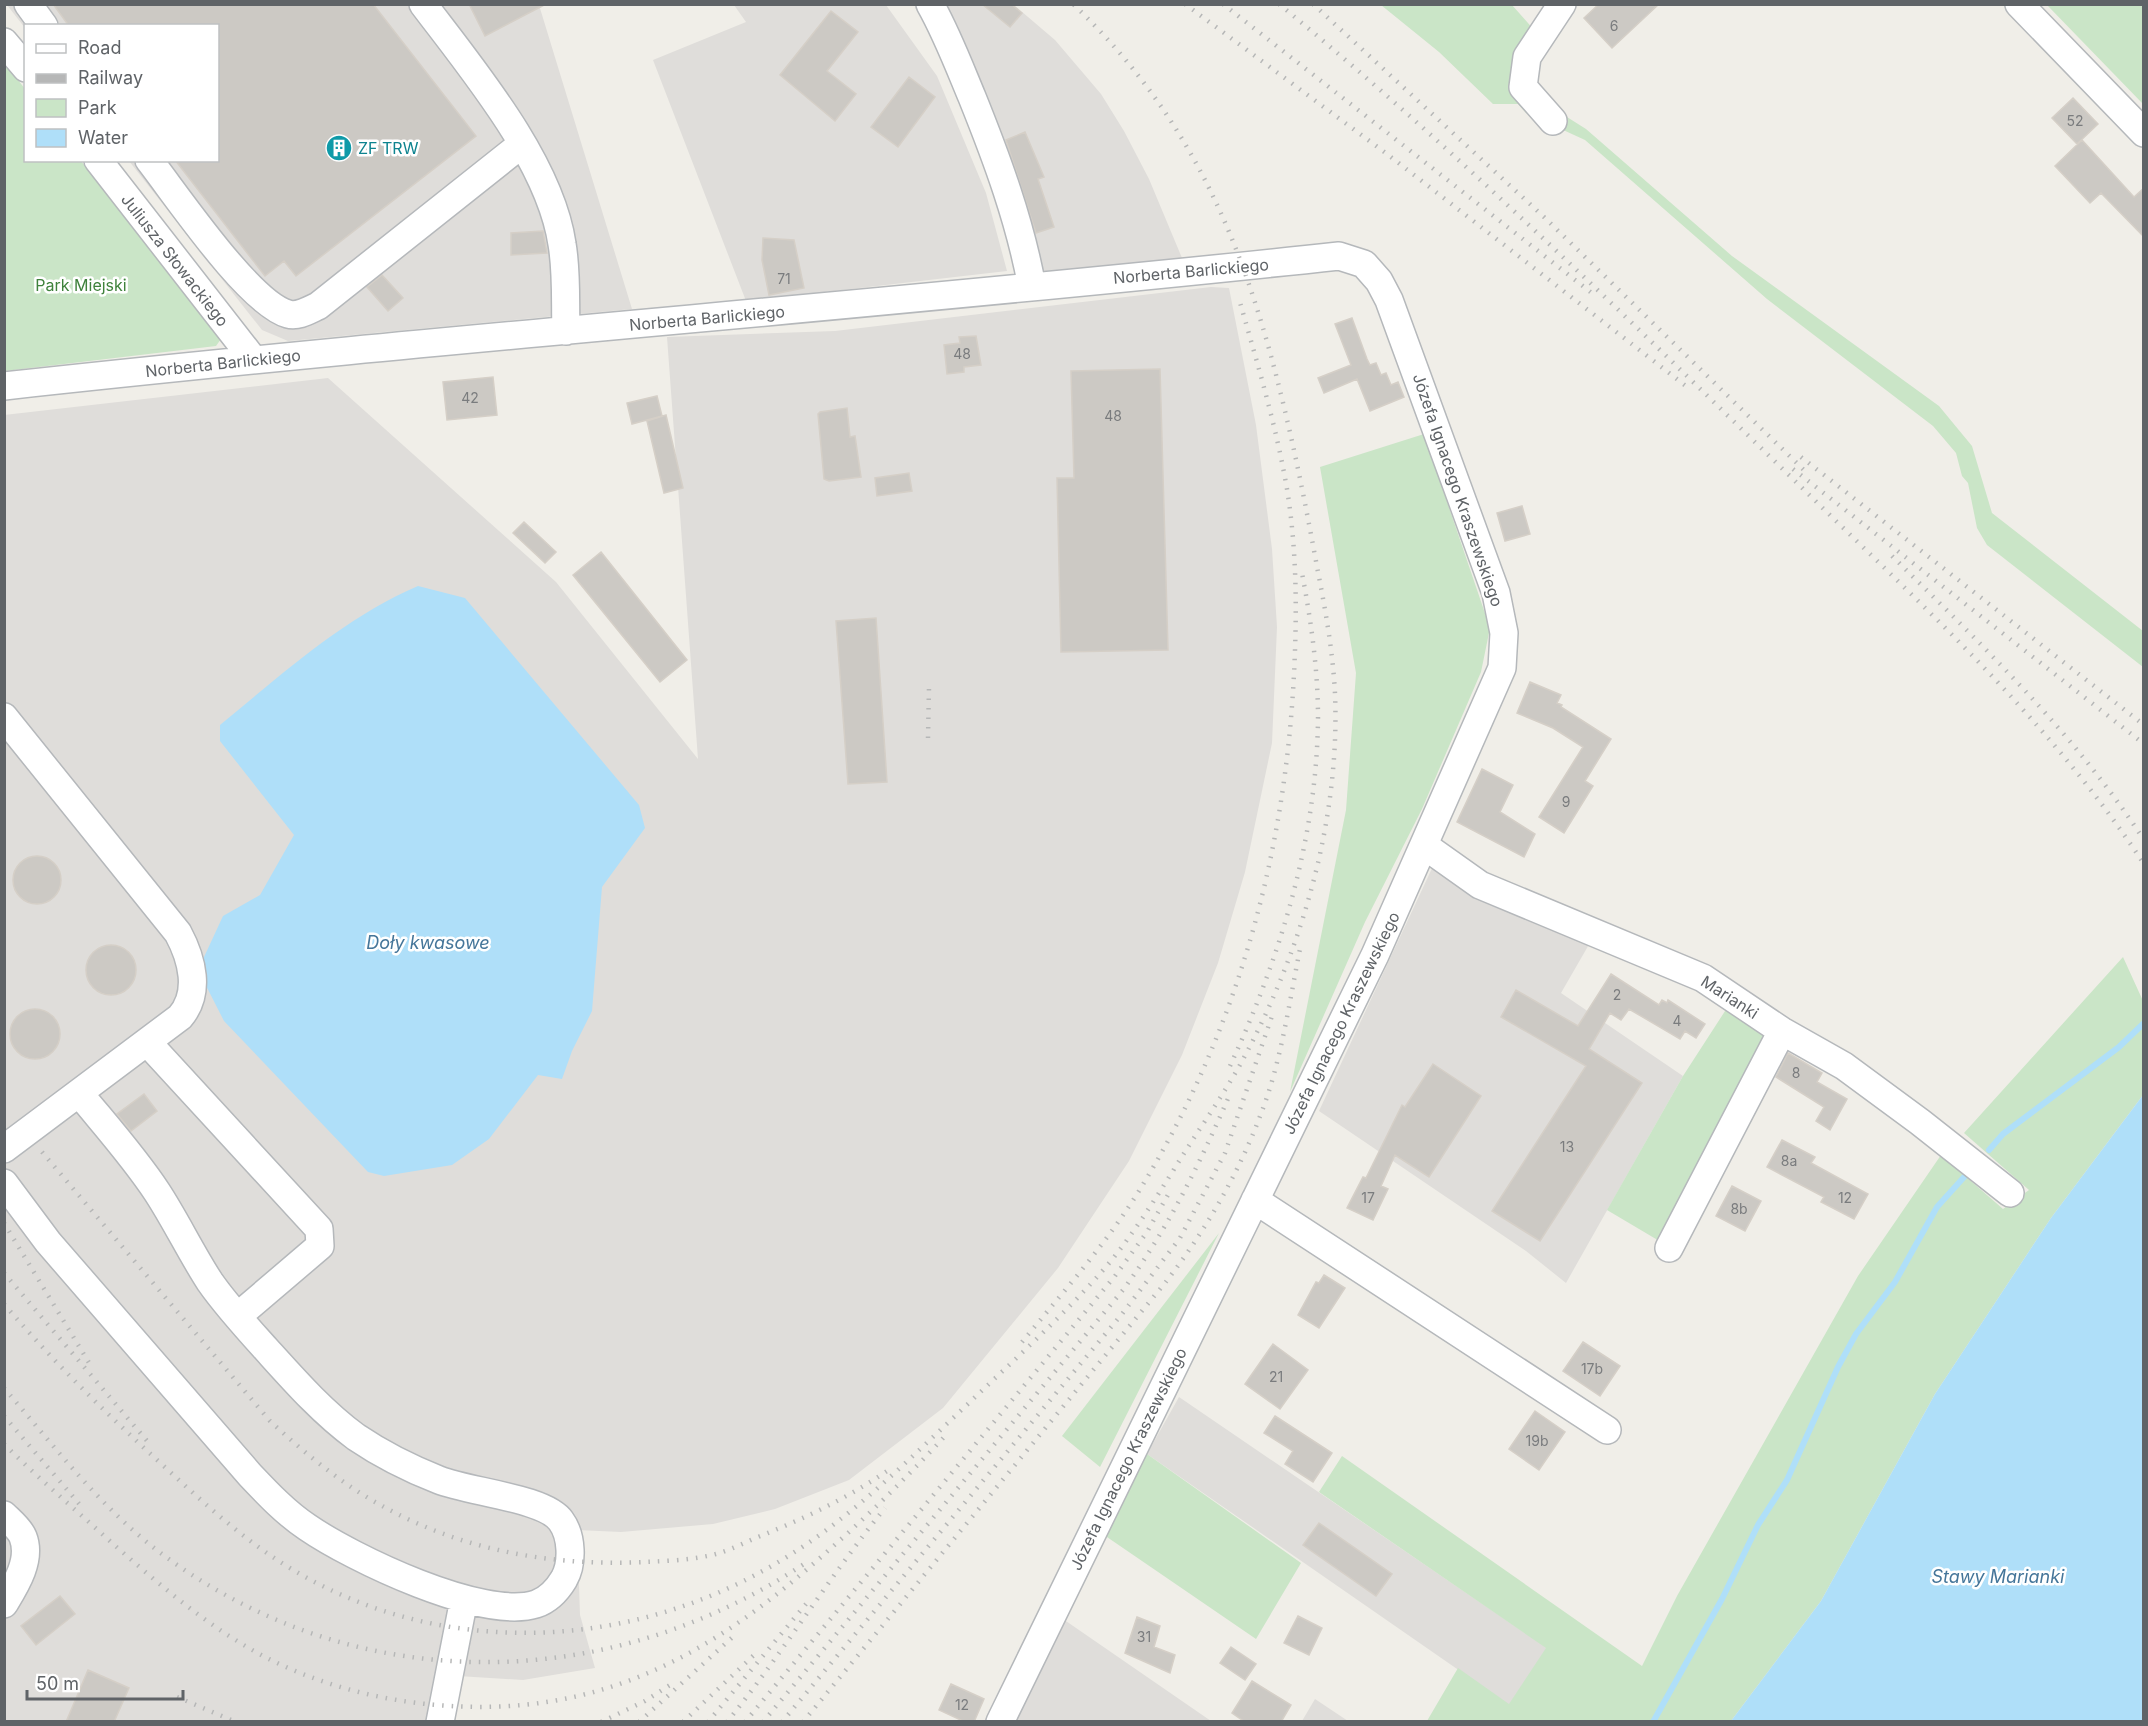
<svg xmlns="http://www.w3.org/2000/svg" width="2148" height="1726" viewBox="0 0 2148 1726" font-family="Inter,sans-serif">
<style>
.industrial{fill:#dfddda}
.green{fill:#cae5c7}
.water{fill:#afdff9}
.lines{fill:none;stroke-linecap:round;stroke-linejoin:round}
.stream{stroke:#afdff9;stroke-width:6}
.building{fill:#ccc9c4;stroke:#d5cfc7;stroke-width:1.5}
.minor-casing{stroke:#b5b8bb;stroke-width:30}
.minor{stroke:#fff;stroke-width:27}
.rail{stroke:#b6b7b7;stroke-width:4.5;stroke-dasharray:1.5 8;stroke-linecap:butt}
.labels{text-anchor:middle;stroke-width:5;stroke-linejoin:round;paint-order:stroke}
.number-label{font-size:14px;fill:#7a7c7e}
.culture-label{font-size:16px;fill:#0d838f;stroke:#fff;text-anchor:start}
.street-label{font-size:16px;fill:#5f6367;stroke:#fff}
.park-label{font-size:16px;fill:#3f823c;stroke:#fff}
.water-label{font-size:18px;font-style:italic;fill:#45769a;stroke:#fff}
</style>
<rect width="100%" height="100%" fill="#f0eee8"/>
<path class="industrial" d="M7 5H539L632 309 288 341 262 330 129 161 218 160V26H26L25 28Z
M734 5H886L937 76 986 193 1007 271 746 301 653 60 746 22Z
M945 5H1014L1055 40 1101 94 1124 131 1149 179 1182 258 1032 277 962 38Z
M1211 287 1229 288 1256 425 1272 549 1277 627 1272 743 1245 872 1218 963 1182 1055 1129 1161 1058 1268 943 1408 849 1480 775 1509 713 1524 621 1532 577 1530 580 1615 595 1668 523 1680 458 1676 448 1721H5L4 415 328 378 556 582 698 759 667 337 835 331Z
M1434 864 1591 941 1561 993 1683 1076 1566 1283 1526 1251 1319 1111Z
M1179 1397 1547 1648 1509 1705 1147 1454Z
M1063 1619 1211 1721 1013 1722Z
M1315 1699 1348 1721H1302Z"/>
<path class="green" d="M1381 5H1512L1543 40 1534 86 1559 112 1586 129 1732 256 1939 406 1972 446 1992 513 2143 631V667L1987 545 1977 528 1968 483 1962 476 1956 453 1933 426 1767 299 1585 140 1526 113 1518 104H1493L1439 52Z
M2047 5H2143V104Z
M5 63 25 89 26 160 81 161 221 339 216 346 5 371Z
M1424 434 1490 628 1481 672 1422 809 1365 922 1290 1092 1346 810 1356 673 1320 467Z
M2123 957 2143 1001V1095L2051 1218 1935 1394 1821 1601 1731 1721H1427L1458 1668 1509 1704 1546 1648 1319 1492 1342 1456 1642 1666 1677 1596 1858 1276 1941 1155 2003 1209 2029 1190 1964 1133Z
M1727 1008 1769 1035 1661 1242 1607 1210 1683 1076Z
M1219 1233 1100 1467 1062 1436Z
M1147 1454 1301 1563 1256 1639 1104 1535Z"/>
<path class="water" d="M418 586 465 598 639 805 645 828 602 887 592 1011 572 1051 562 1079 538 1075 489 1139 452 1165 384 1176 368 1172 224 1021 198 970 223 916 260 895 294 835 220 741V725C281 675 345 617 418 586Z
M2143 1095V1721H1731L1821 1601 1935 1394 2051 1218Z"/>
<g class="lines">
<path class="stream" d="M1989 1150 2003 1134 2119 1047 2144 1023
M1653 1722 1722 1599 1758 1525 1787 1480 1838 1367 1856 1334 1895 1282 1937 1207 1965 1176"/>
</g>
<path class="building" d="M53 4H373L476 136 296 276 284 261 265 276 175 160H218V26H69Z
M469 4H546L485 36Z
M982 4H1011L1022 13 1010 27Z
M1599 4H1659L1612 48 1584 18Z
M831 11 858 32 827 71 856 94 835 121 780 75Z
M909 77 935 97 898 147 871 127Z
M2073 98 2098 124 2077 144 2052 118Z
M1025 132 1044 177 1038 179 1054 227 1036 233 1006 140Z
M2082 140 2134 197 2144 188V237L2101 193 2090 203 2055 166Z
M543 231 547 253 511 255V233Z
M763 238 794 240 804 288 769 295 762 260Z
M382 275 403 298 388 311 367 287Z
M1352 318 1367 359 1370 365 1376 363 1381 375 1386 373 1391 385 1398 382 1404 397 1370 411 1357 379 1324 393 1318 378 1351 365 1335 324Z
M976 336 981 365 964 367V372L947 374 944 345 960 343 959 337Z
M1160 369 1168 650 1061 652 1057 478H1074L1071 371Z
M493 377 497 415 447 420 443 382Z
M657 396 662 416 632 424 627 403Z
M847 408 850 437 855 436 861 477 829 481 824 479 818 414 820 412Z
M666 415 683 488 664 493 647 421Z
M909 473 912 491 877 496 875 478Z
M1522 506 1530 534 1505 541 1497 513Z
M524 522 556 552 545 563 513 533Z
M601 552 687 660 660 682 573 575Z
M876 618 887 782 848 784 836 621Z
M1530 682 1561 695 1557 703 1562 705 1561 707 1611 739 1585 781 1593 786 1564 833 1539 817 1583 747 1553 728 1517 713Z
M1482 769 1513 785 1500 812 1535 834 1524 857 1457 822Z
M13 880a24 24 0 1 1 48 0a24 24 0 1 1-48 0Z
M86 970a25 25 0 1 1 50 0a25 25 0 1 1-50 0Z
M1611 974 1659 1005 1662 1000 1667 1003 1668 1000 1705 1024 1696 1038 1685 1031 1680 1039 1629 1009 1621 1020 1610 1013 1589 1049 1642 1083 1540 1241 1492 1211 1586 1066 1501 1017 1516 990 1578 1026Z
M10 1034a25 25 0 1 1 50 0a25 25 0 1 1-50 0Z
M1788 1053 1822 1073 1817 1082 1847 1099 1830 1130 1816 1121 1824 1107 1776 1077Z
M1433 1064 1481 1096 1429 1177 1395 1155 1381 1186 1388 1189 1373 1220 1347 1208 1363 1177 1366 1178 1402 1105 1405 1107Z
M144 1094 157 1111 131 1131 117 1114Z
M1782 1140 1815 1157 1811 1163 1868 1194 1854 1219 1821 1202 1824 1197 1767 1167Z
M1732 1186 1761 1201 1745 1231 1716 1216Z
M1324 1275 1345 1288 1319 1328 1298 1315 1316 1282 1319 1283Z
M1583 1342 1620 1366 1600 1396 1563 1371Z
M1273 1344 1308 1370 1280 1409 1245 1384Z
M1535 1411 1565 1432 1539 1470 1509 1449Z
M1275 1416 1332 1453 1313 1482 1285 1464 1293 1451 1264 1433Z
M1319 1523 1392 1574 1376 1596 1303 1545Z
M60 1596 75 1614 36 1645 21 1626Z
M1298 1616 1322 1628 1309 1655 1284 1643Z
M1137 1617 1160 1626 1154 1647 1175 1655 1170 1673 1125 1653Z
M1231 1647 1256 1664 1245 1680 1220 1663Z
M88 1670 129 1688 114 1722H66Z
M1252 1681 1291 1705 1281 1722H1245L1232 1713Z
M951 1684 984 1699 974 1722H965L939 1710Z"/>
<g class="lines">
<defs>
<path id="minor" d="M28 4 44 26
M423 4C473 70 550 162 562 244 567 272 565 303 566 331
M930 4C947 34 959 66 972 97 997 159 1020 221 1032 287
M2019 4 2144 133
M4 42 26 68
M1553 121 1523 87 1527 57 1562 4
M98 160 253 359
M149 160C177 196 249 303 288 314 298 317 309 310 318 306L522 144
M4 386C449 337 895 304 1339 256L1364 264 1379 281 1389 300 1496 593 1504 633 1502 668 1375 955 1000 1722
M4 717 178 933C192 959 201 993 180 1017L4 1149
M1425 846 1480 885 1703 978 1782 1031 1844 1066 1920 1122 2010 1193
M147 1042 319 1229 320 1246 238 1316
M4 1183 48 1242 250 1475C268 1494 286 1513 307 1527 352 1558 483 1621 536 1604 548 1600 558 1589 564 1579 573 1563 572 1536 561 1521 545 1498 469 1492 439 1480 411 1469 381 1454 356 1437 322 1412 294 1380 266 1349 247 1328 226 1305 210 1282 191 1253 176 1221 157 1192 134 1157 106 1126 79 1093
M1255 1200 1607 1430
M1669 1248 1782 1031
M4 1515C10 1521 20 1529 23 1537 32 1560 15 1586 4 1604
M440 1722 464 1599"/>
</defs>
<use href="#minor" class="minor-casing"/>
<use href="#minor" class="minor"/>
<path class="rail" d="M1185 4 1387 154 1691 390
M1223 4 1593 294
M1279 4C1460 153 1625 316 1793 479 1917 601 2048 718 2144 864
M1313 4 1544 217 1806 472
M1801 457 2144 725
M1793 469 2144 744
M1892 556C1982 645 2074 733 2144 840
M928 738 929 687
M1230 1066C1280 958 1317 838 1318 718 1318 669 1311 621 1302 573
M42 1152 270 1421C297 1446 324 1469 354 1489 441 1546 541 1567 644 1562 667 1561 693 1560 716 1554 730 1550 744 1543 758 1537 803 1519 846 1499 887 1471
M4 1223 91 1366
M4 1273 148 1442
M4 1304C57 1366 109 1416 168 1470 205 1504 242 1538 285 1565 437 1660 629 1652 780 1561 851 1519 909 1459 969 1403 1015 1359 1063 1316 1105 1268 1138 1229 1163 1186 1190 1144 1210 1113 1231 1083 1248 1050 1304 943 1340 816 1335 694 1333 653 1326 613 1318 572 1308 518 1298 465 1285 411 1247 251 1195 120 1073 4
M1022 1342C1063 1292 1108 1242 1142 1186 1237 1031 1285 855 1294 674 1297 613 1297 551 1287 489 1276 425 1257 362 1239 299
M4 1388C55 1447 103 1511 166 1557 359 1698 607 1694 804 1564
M4 1416 81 1506
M4 1444C39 1479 76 1510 112 1543 160 1585 208 1627 265 1657 318 1684 377 1700 437 1705 599 1719 713 1655 830 1549 871 1513 909 1475 946 1435
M177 1697 236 1722
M601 1722 645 1701 670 1685
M639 1722 736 1634
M683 1722 755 1654
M708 1722 806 1604
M727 1722C783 1653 829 1577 885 1508
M745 1722 1115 1276 1147 1232 1169 1193
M763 1722 1123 1290C1168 1229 1200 1163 1230 1094
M782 1722 1122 1314 1180 1238 1225 1153 1272 1016
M803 1722 1165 1283C1210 1225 1246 1161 1269 1091 1284 1043 1291 993 1301 944"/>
</g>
<defs>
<symbol id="building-disc" viewBox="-11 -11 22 22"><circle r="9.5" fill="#0f9aa8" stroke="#fff"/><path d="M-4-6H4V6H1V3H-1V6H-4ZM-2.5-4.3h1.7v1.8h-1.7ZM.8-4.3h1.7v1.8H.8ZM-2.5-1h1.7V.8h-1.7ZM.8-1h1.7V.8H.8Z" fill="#fff"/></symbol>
</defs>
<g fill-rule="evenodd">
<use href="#building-disc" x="324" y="133" width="30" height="30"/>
</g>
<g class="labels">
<g class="number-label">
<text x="1614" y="31">6</text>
<text x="2075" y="126">52</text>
<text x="784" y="284">71</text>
<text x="962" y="359">48</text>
<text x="470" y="403">42</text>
<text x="1113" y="421">48</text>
<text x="1566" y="807">9</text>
<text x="1617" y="1000">2</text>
<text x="1677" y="1026">4</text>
<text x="1796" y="1078">8</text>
<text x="1567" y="1152">13</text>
<text x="1789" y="1166">8a</text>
<text x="1368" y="1203">17</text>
<text x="1845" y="1203">12</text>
<text x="1739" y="1214">8b</text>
<text x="1592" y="1374">17b</text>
<text x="1276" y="1382">21</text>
<text x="1537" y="1446">19b</text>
<text x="1144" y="1642">31</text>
<text x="962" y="1710">12</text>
</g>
<g class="culture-label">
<text x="358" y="154">ZF TRW</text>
</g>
<g class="street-label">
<text transform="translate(175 260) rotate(52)" y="6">Juliusza Słowackiego</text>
<text transform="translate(1191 271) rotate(-5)" y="6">Norberta Barlickiego</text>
<text transform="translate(707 318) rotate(-5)" y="6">Norberta Barlickiego</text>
<text transform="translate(223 363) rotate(-6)" y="6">Norberta Barlickiego</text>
<text transform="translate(1458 490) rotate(71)" y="6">Józefa Ignacego Kraszewskiego</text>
<text transform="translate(1730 997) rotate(33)" y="6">Marianki</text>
<text transform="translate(1341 1023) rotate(-64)" y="6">Józefa Ignacego Kraszewskiego</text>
<text transform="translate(1128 1459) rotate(-64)" y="6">Józefa Ignacego Kraszewskiego</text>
</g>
<g class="park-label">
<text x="81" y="291">Park Miejski</text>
</g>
<g class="water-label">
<text x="428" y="949">Doły kwasowe</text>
<text x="1998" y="1583">Stawy Marianki</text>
</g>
</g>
<rect width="2148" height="1726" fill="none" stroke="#5f6367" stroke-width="12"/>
<rect x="24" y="24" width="195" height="138" fill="#ffffff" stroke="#bfc1c2" stroke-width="1.5"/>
<rect x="36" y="44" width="30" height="9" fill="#ffffff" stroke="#bfc1c2" stroke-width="1.5"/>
<text x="78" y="54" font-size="18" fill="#5f6367">Road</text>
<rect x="36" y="74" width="30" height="9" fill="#b6b7b7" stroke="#bfc1c2" stroke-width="1.5"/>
<text x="78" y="84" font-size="18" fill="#5f6367">Railway</text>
<rect x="36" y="99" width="30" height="18" fill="#cae5c7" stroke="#bfc1c2" stroke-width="1.5"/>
<text x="78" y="114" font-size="18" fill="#5f6367">Park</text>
<rect x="36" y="129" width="30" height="18" fill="#afdff9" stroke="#bfc1c2" stroke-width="1.5"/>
<text x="78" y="144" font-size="18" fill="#5f6367">Water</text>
<path d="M27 1690v9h156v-9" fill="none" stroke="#5f6367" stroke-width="3"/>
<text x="36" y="1690" font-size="18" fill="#5f6367" stroke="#ffffff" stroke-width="4.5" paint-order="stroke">50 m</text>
</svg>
